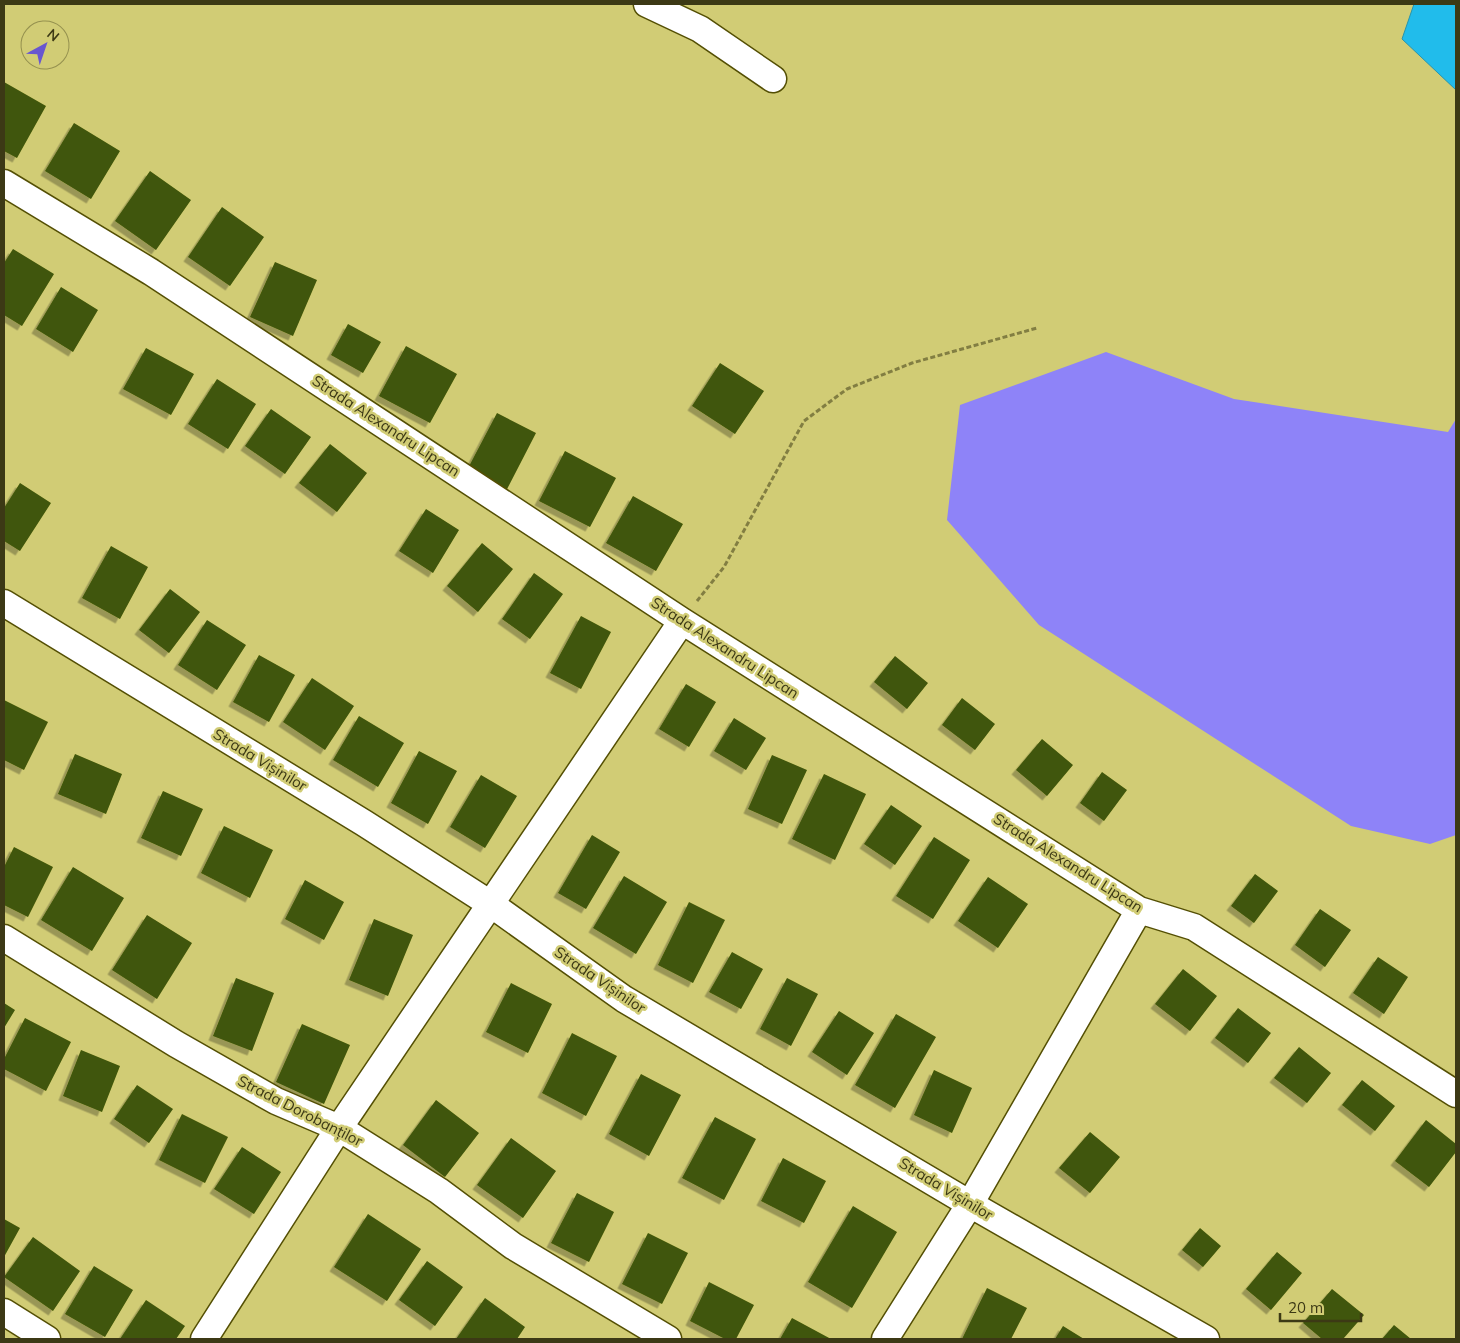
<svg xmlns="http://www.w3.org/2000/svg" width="1460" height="1343" viewBox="0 0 1460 1343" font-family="Mulish,sans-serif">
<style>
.forest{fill:#8e83f8}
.water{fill:#21bceb;stroke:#2995ab}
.building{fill:#405608;filter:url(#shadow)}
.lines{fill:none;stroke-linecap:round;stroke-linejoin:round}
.minor-casing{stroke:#544f04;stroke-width:29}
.path{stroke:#827e42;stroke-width:3;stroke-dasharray:5 2.5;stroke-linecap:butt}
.minor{stroke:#fff;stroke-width:26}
.labels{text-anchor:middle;stroke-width:5;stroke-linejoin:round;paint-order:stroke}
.street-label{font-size:15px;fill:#3c3915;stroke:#d1cc75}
</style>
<defs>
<filter id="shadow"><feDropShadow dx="-4.5" dy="4.5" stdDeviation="0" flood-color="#0004"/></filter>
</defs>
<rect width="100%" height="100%" fill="#d1cc75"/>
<path class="forest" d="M1106 352 1234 399 1448 432 1456 419V835L1430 844 1351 826 1039 625 947 520 960 405Z"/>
<path class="water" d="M1414 4H1456V90L1402 39Z"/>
<path class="building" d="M4 82 46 106 17 158 4 151Z
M74 123 120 151 91 199 45 171Z
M150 171 191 200 156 250 115 221Z
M222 207 264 237 230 286 188 257Z
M13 249 54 274 22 326 4 315V263Z
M275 262 317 280 293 336 250 317Z
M61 287 98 310 73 352 36 329Z
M348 324 381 342 363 373 331 355Z
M406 346 457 374 430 423 379 396Z
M146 348 194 374 171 415 123 389Z
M720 363 764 391 735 434 692 406Z
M217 379 256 404 228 449 188 424Z
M271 409 311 437 285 474 245 446Z
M497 413 536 433 505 493 466 472Z
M330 444 367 473 337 512 299 483Z
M565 451 616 478 590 527 539 501Z
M20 483 51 503 20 551 4 541V508Z
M633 496 683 524 656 571 606 543Z
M426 509 459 530 433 573 399 551Z
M482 543 513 569 478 612 447 586Z
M111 546 148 567 120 619 82 598Z
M534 573 563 594 530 639 502 619Z
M170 589 200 612 169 653 139 630Z
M581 616 611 632 581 689 550 673Z
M207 620 246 645 217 690 178 665Z
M259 655 295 675 269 722 233 702Z
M895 656 928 683 907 709 874 682Z
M312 678 354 706 325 750 283 722Z
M686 684 716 702 689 747 659 729Z
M962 698 995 724 975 750 942 725Z
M4 700 48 722 24 770 4 760Z
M359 716 404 743 378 787 333 760Z
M734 718 766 738 746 770 714 751Z
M1042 739 1073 765 1047 796 1016 770Z
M419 751 457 771 428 824 391 803Z
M75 754 122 774 106 814 58 794Z
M772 755 807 770 782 824 748 809Z
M1102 772 1127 790 1104 821 1080 803Z
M824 774 866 794 835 860 792 839Z
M481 775 517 796 485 848 450 827Z
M163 791 203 809 181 856 141 838Z
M891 805 922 826 895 865 864 844Z
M224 826 273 850 250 898 201 873Z
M592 835 620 852 586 909 558 893Z
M934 837 970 860 933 919 896 896Z
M14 847 53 867 28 917 4 905V867Z
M73 867 124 898 92 951 41 920Z
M1255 874 1278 891 1254 923 1231 906Z
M624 876 667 902 636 954 593 928Z
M988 877 1028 904 998 948 958 921Z
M305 880 344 902 324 940 285 919Z
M689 902 725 920 693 983 658 965Z
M1320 909 1351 930 1325 967 1295 945Z
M147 915 192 943 157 999 112 970Z
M374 919 413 935 388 996 349 980Z
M732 952 763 969 741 1009 709 992Z
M1378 957 1408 977 1384 1014 1353 993Z
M1183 969 1217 996 1190 1031 1155 1004Z
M236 978 274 993 252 1051 213 1036Z
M787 978 818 994 791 1046 760 1029Z
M511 983 552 1004 528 1053 486 1032Z
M4 1003 15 1010 4 1028Z
M1238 1008 1271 1033 1248 1063 1215 1038Z
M839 1011 874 1033 847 1075 812 1052Z
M896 1014 936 1037 895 1108 855 1085Z
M25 1018 71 1042 46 1091 4 1069V1059Z
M302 1024 350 1045 324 1104 276 1082Z
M572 1033 617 1056 586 1116 542 1093Z
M1299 1047 1331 1073 1307 1103 1274 1078Z
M81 1050 120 1066 102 1112 63 1096Z
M934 1070 972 1088 952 1133 914 1115Z
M641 1074 681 1095 649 1156 609 1134Z
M1362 1080 1395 1106 1375 1131 1342 1105Z
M137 1085 173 1109 149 1143 114 1119Z
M436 1100 479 1133 445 1177 403 1145Z
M182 1114 228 1137 205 1183 159 1160Z
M715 1117 756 1139 724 1200 682 1178Z
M1426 1120 1456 1144V1152L1429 1187 1395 1161Z
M1090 1132 1120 1157 1090 1193 1059 1168Z
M511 1138 556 1171 523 1218 477 1185Z
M242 1147 281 1172 254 1214 214 1189Z
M783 1158 826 1181 804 1223 761 1201Z
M577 1193 614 1212 589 1262 551 1243Z
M853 1206 897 1232 852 1308 808 1282Z
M368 1214 421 1249 387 1301 334 1267Z
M4 1219 20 1228 4 1257Z
M1200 1228 1221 1246 1203 1267 1182 1250Z
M648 1233 688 1253 662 1304 622 1284Z
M33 1237 80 1271 53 1311 4 1277Z
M1277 1252 1302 1273 1271 1310 1246 1289Z
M427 1261 463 1287 435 1326 399 1300Z
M94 1266 133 1290 105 1337 65 1314Z
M709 1282 754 1305 736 1339H725L690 1321Z
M987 1288 1027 1308 1011 1339H962Z
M1332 1289 1364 1315 1343 1339H1322L1303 1323Z
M485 1298 525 1327 517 1339H456Z
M146 1300 185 1326 176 1339H120Z
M792 1318 831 1339H780Z
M1394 1325 1411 1339H1382Z
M1063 1326 1084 1339H1055Z"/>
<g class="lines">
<defs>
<path id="minor" d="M647 4 700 29 773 79
M4 183 151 272 682 621 1139 910 1194 927 1456 1094
M4 603 364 823 492 905 624 999 970 1204 1206 1339
M4 938 176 1044 276 1101 339 1128 439 1191 513 1246 668 1339
M4 1312 47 1339
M204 1339 339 1128 682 621
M885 1339 970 1204 1139 910"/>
</defs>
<use href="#minor" class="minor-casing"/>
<path class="path" d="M697 601 724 567 804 421 847 389 912 363 1037 328"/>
<use href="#minor" class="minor"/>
</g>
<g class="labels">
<g class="street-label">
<text transform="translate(386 426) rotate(33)" y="5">Strada Alexandru Lipcan</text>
<text transform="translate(725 648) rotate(33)" y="5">Strada Alexandru Lipcan</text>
<text transform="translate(260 760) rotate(31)" y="5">Strada Vișinilor</text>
<text transform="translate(1068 863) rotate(32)" y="5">Strada Alexandru Lipcan</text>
<text transform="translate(600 980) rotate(34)" y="5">Strada Vișinilor</text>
<text transform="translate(300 1111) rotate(27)" y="5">Strada Dorobanților</text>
<text transform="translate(946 1189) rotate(31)" y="5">Strada Vișinilor</text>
</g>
</g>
<rect width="1460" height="1343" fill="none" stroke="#3c3915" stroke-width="10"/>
<g transform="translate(45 45) rotate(40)"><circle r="24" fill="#d1cc75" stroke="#95914f"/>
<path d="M0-4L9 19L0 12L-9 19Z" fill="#6856d0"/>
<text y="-8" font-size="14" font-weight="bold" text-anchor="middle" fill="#3c3915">N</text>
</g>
<path d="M1280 1313v8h81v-8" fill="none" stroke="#3c3915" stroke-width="2.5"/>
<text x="1288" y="1313" font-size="15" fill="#3c3915" stroke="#d1cc75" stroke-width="4" paint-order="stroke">20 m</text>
</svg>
